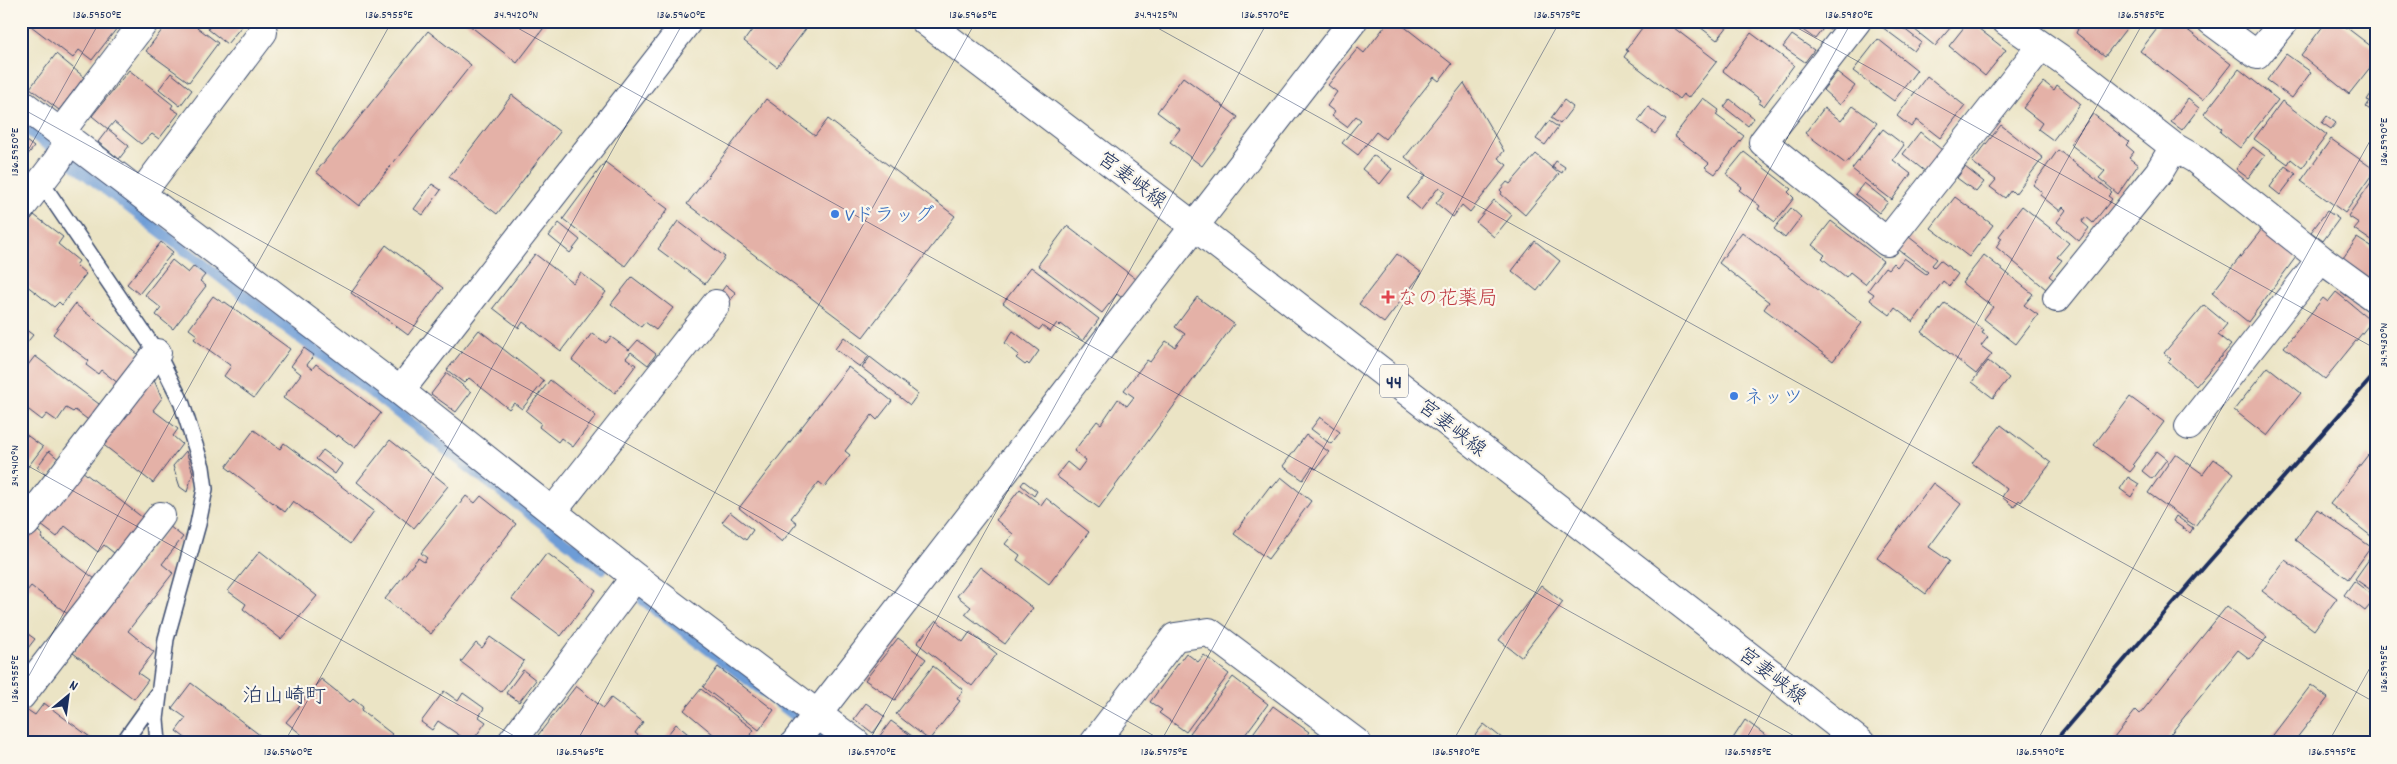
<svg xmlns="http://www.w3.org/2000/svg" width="2397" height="764" viewBox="0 0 2397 764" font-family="Dekko,'Klee One',sans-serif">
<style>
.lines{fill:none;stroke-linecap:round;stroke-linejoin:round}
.stream{stroke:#6d9cd6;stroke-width:11}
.building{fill:#e4b1a7}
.lane-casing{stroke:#3a4a6d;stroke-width:18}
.street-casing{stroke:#3a4a6d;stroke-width:30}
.primary-casing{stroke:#3a4a6d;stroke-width:30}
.lane{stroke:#fff;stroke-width:15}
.street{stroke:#fff;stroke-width:28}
.primary{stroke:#fff;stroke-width:28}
.rail{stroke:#1b2f5e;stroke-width:4}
.ticks{fill:none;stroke:#1b2f5e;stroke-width:1;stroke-opacity:0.45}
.shop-dot{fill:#3f7fe0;stroke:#fbf7ec;stroke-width:2}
.health-dot{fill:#e0444e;stroke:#fbf7ec;stroke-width:2}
.labels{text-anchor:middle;stroke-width:4.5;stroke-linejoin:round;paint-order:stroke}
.shield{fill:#fbf7ec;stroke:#5e6b89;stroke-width:1}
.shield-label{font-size:19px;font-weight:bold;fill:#1b2f5e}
.street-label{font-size:20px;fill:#1b2f5e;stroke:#fbf7ec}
.shop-label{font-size:20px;fill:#366cbe;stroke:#fbf7ec;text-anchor:start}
.health-label{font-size:20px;fill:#be3a42;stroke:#fbf7ec;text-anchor:start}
.neighbourhood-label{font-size:21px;fill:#1b2f5e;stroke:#fbf7ec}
.neatline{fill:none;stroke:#1b2f5e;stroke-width:2}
.ticks-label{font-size:12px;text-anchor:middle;fill:#1b2f5e}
</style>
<rect width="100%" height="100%" fill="#fbf7ec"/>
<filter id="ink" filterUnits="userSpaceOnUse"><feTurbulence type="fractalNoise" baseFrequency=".02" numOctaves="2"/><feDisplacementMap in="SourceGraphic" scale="10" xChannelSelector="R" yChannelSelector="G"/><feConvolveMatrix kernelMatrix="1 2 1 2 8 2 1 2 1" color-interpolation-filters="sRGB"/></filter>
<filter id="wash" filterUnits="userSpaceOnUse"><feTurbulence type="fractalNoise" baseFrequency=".0096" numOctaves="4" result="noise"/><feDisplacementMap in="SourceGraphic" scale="20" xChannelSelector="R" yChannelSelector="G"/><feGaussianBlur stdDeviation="1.12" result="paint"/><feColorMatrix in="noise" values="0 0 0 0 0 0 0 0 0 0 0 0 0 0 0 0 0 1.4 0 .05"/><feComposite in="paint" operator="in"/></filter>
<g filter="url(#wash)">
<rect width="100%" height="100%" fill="#ebe4c5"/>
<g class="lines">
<path class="stream" d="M21 125 602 569
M643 600 831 743"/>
</g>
<g id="blocks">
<path class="building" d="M28 21H118L121 23 92 60 79 50 73 58 27 23Z
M169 21H189L218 43 189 82 146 51Z
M214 21H246L227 44 208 29Z
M464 21H549L517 63Z
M740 21H802L808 26 777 67 744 41 752 30Z
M1389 21H1397L1452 64 1439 81 1434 77 1385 139 1376 132 1358 155 1342 143 1361 120 1356 116 1347 127 1332 116 1335 112 1327 106 1337 92 1328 85 1358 48 1364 53Z
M1573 21H1585L1581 27Z
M1647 21H1665L1717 61 1688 98 1683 94 1679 99 1624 57 1628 51 1626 50Z
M1692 21H1732L1717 40Z
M1785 21H1836L1830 29 1825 26 1815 39 1800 28 1798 31Z
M1874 21H1894L1921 42 1914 51Z
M1904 21H1956L1935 46Z
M1969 21 2006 50 1985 76 1949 46Z
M2068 21H2132L2105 56 2076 33 2078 29Z
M2163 21H2176L2231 64 2203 100 2140 51Z
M2327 21H2338L2376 50V60L2349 94 2301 55Z
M428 31 471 65 359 206 316 172Z
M1751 33 1794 65 1764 106 1759 103 1761 100 1723 71Z
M1792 35 1814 50 1805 62 1783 47Z
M1878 39 1917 70 1894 101 1853 71Z
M56 54 84 77 59 110 30 88Z
M2286 54 2311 72 2292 98 2267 80Z
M2239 69 2278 100 2240 148 2220 132 2222 129 2204 114Z
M129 70 173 105 171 108 179 113 159 139 152 134 141 144 114 122 108 129 92 116Z
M1837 72 1855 86 1840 105 1823 90Z
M171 73 192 90 180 106 159 89Z
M1927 76 1965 106 1940 138 1917 120 1911 127 1897 116Z
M1183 77 1238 117 1202 166 1170 142 1180 129 1157 112Z
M2044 82 2054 90 2057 85 2081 104 2053 140 2038 129 2042 123 2023 108Z
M1464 83 1504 151 1498 158 1507 165 1470 212 1462 205 1453 217 1436 203 1445 192 1439 187 1421 210 1407 198 1426 175 1405 157Z
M2376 86V114L2366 107 2370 101 2367 100Z
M512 95 560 132 497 214 449 177Z
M1703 98 1719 110 1716 115 1744 136 1715 174 1705 167 1709 163 1674 136Z
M766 99 815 136 828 119 955 216 863 337 687 204Z
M1730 99 1754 118 1748 126 1724 107Z
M2188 99 2199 108 2182 130 2171 122Z
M1564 100 1573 107 1560 124 1551 118Z
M2282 101 2327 135 2302 168 2291 159 2288 164 2254 139Z
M1853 106 1877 123 1846 164 1805 133 1824 108 1841 121Z
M1648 107 1666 120 1655 134 1638 121Z
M2093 114 2129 142 2126 145 2134 152 2129 158 2138 165 2118 194 2099 178 2105 171 2070 144Z
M2327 116 2336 123 2331 129 2322 123Z
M1549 121 1558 127 1545 145 1536 139Z
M2001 125 2043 158 2015 194 2011 190 2005 198 1990 187 1996 180 1972 162Z
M108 129 129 146 119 159 98 142Z
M1883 129 1904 145 1893 160 1911 174 1892 200 1852 169Z
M1920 132 1942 150 1926 172 1903 154Z
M21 137 34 147 21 163Z
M2331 139 2375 170 2345 213 2301 181Z
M2253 147 2265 156 2248 178 2236 169Z
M2058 150 2112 192 2108 196 2112 199 2093 223 2086 217 2082 222 2089 228 2079 241 2057 222 2066 210 2063 207 2060 211 2040 195 2042 192 2033 185Z
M1744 152 1791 189 1788 192 1794 198 1775 222 1758 209 1760 206 1739 190 1742 187 1726 174Z
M1536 154 1559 174 1525 215 1501 194 1502 192 1500 190 1507 182 1510 184Z
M1373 155 1392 169 1380 184 1362 169Z
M1556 161 1565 167 1562 173 1552 167Z
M605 162 668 209 625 266 563 219Z
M2285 166 2296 174 2280 195 2270 187Z
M1965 167 1984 182 1976 192 1957 178Z
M2374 178 2376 179V244L2354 229 2359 223 2348 216Z
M1864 183 1888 202 1879 213 1855 194Z
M432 184 441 190 423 215 414 209Z
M1955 197 1993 225 1969 257 1931 228Z
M1494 200 1512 215 1494 237 1476 222Z
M2022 206 2069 243 2057 257 2062 260 2049 276 2054 280 2046 289 1996 247 2002 238 1999 236Z
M1791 208 1801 217 1785 238 1774 229Z
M2327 211 2339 219 2323 241 2311 232Z
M34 215 63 237 58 244 79 261 76 265 86 274 62 305 59 302 54 307 21 281V231Z
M678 221 725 257 705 284 658 249Z
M1831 221 1883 261 1865 284 1850 272 1846 277 1822 258 1825 255 1812 245Z
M559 223 580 240 570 253 549 236Z
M1067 226 1136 279 1122 298 1117 294 1102 313 1038 265Z
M2262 229 2296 257 2248 322 2212 293Z
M1742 232 1862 323 1833 361 1764 309 1769 302 1719 263Z
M1909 237 1937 259 1932 265 1934 267 1940 260 1958 274 1949 286 1943 281 1913 322 1895 308 1890 315 1870 300 1874 294 1868 290 1885 267 1888 269 1893 263 1897 267 1904 258 1926 274 1928 272 1899 250Z
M2357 238 2376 250V272L2370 281 2341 261Z
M1535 241 1560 261 1537 291 1512 271Z
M161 242 173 252 139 294 127 284Z
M386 245 443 288 408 335 351 293Z
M535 254 573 283 581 273 606 292 561 351 523 322 519 328 493 308Z
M1397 254 1422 273 1384 323 1359 304Z
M1984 255 2033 294 2024 305 2038 315 2016 344 1984 319 1993 307 1962 283Z
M172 260 188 273 194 266 205 275 200 281 206 286 173 329 156 315 161 308 145 295Z
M1031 267 1099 319 1083 341 1061 324 1060 326 1057 323 1050 332 1042 326 1039 330 1003 303Z
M632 277 673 308 656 330 645 322 641 327 611 304Z
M726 285 736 293 727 305 717 297Z
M2336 292 2372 321 2325 379 2284 347 2323 298 2328 302Z
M213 296 223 303 225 302 290 349 254 398 224 376 231 366 194 339 197 335 189 329Z
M1197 297 1234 324 1099 508 1056 476 1067 462 1078 471 1086 460 1074 451 1097 421 1101 424 1118 399 1127 406 1134 397 1124 390 1147 360 1150 362 1166 341 1175 347 1185 334 1175 327Z
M1945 303 1984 330 1982 333 1988 337 1981 346 1992 354 1976 374 1922 332Z
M75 304 139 355 118 383 101 370 98 374 86 365 89 361 53 334Z
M2204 305 2227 324 2218 335 2231 345 2196 386 2168 362 2171 359 2164 353Z
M21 326 33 335 21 350Z
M479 330 544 381 522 409 514 403 509 409 469 378 464 383 447 370Z
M1013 331 1039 351 1029 365 1027 363 1025 365 1016 358 1019 355 1005 343Z
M592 333 606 343 611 337 629 350 638 340 656 354 648 365 631 352 626 358 636 365 615 393 572 360Z
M844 337 869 356 860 367 835 349Z
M304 348 314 355 307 365 312 369 316 364 381 413 355 448 338 435 337 437 283 398 301 374 291 366Z
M35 356 103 407 91 422 75 410 73 412 66 408 57 421 47 414 42 420 21 404V374Z
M870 357 918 394 910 405 862 368Z
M1988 361 2009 378 1993 398 1972 382Z
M848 367 892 401 877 420 872 415 845 451 850 455 825 487 819 482 791 518 797 523 782 542 739 508Z
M2268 367 2301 393 2267 436 2234 410Z
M447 373 471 392 456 412 431 394Z
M153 378 162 398 153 410 178 429 173 436 182 444 153 483 101 443Z
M550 380 596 416 573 447 561 438 558 442 539 427 541 423 526 411Z
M2130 397 2164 422 2133 464 2135 466 2130 472 2094 445Z
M1320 417 1340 432 1331 444 1311 429Z
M2001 425 2051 463 2021 502 2019 500 2014 507 2002 497 2007 489 1972 463Z
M254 430 280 449 284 443 374 511 350 544 293 501 285 512 226 467Z
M21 431 43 447 21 476Z
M1306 435 1329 452 1316 469 1312 467 1303 480 1283 466Z
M390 440 448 486 414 528 357 482Z
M323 450 342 464 335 474 316 459Z
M49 451 61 461 49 476 37 467Z
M186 451 193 473 187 492 180 487 173 466Z
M2157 451 2167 459 2152 479 2142 471Z
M2175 454 2203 474 2214 459 2234 473 2195 526 2148 493Z
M2368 455 2376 461V540L2330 504Z
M82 471 147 521 119 557 104 545 98 552 65 526 57 537 41 525Z
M1281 477 1311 501 1268 559 1234 534 1270 486 1272 488Z
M2128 477 2139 484 2131 497 2120 489Z
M1024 481 1037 491 1034 496 1021 485Z
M1933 483 1961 504 1929 547 1949 561 1926 594 1877 558Z
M1020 489 1041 505 1046 498 1089 532 1049 584 1017 560 1020 555 1005 544 1013 534 996 520Z
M466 496 475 503 481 496 516 524 431 634 385 599 418 558 424 562 427 558 421 553Z
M2317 509 2371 547 2348 579 2295 540Z
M730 512 753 530 746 540 722 522Z
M2176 516 2193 528 2190 533 2173 521Z
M169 526 183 537 162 564 173 573 128 631 154 652 138 673 148 680 134 699 73 653Z
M34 528 43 535 41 538 99 582 73 618 31 586 27 591 21 586V545Z
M260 551 317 596 281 639 243 609 246 604 228 591Z
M547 553 596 590 561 636 512 599Z
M2372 555 2376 558V589L2374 592 2355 579Z
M2285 560 2337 598 2314 630 2262 591Z
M980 567 1033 608 1005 644 965 614 971 607 957 596Z
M2354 581 2376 598 2365 611 2344 595Z
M1541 585 1563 602 1521 657 1499 640Z
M2227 606 2267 637 2250 659 2238 650 2168 737 2176 743H2110L2136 710 2140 714Z
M936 620 963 642 970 632 997 654 972 686 917 643Z
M21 629 35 639 21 657Z
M490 637 524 661 501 692 461 662 476 643 482 648Z
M898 638 926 659 895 700 865 680Z
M1186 653 1198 662 1204 655 1229 674 1186 732 1159 713 1162 710 1150 702Z
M933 666 963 690 957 699 960 701 929 740 896 714Z
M718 667 774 710 759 730 703 687Z
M523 670 536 680 519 702 506 693Z
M1233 677 1268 704 1239 743H1202L1190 733Z
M321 679 350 702 353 699 363 707 361 710 392 734 385 743H312L286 722Z
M191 683 261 736 266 740 264 743H192L176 731 186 718 172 708Z
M2311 685 2328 698 2296 739 2301 743H2267Z
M576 686 603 708 611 698 643 722 635 733 646 741 645 743H540L535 739Z
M701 689 754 730 744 743H711L708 740 713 734 684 710Z
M444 691 458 701 463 693 484 708 479 717 486 722 471 743 438 721 432 730 421 722Z
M44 703 98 743H21V709L23 707 35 715Z
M866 703 885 717 873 733 854 719Z
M1273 706 1309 732 1301 743H1246Z
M1745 720 1776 743H1730Z
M891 721 916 739 913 743H887L879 737Z
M676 724 699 743H661Z
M1484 724 1508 743H1469Z
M1322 738 1328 743H1318Z"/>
</g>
</g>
<g filter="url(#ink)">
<use href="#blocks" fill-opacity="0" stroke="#3a4a6d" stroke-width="1"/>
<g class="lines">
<defs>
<path id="lane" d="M41 182 157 353 181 401 202 467 205 489 198 524 166 639 156 719 158 743
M123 743 158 694"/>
<path id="street" d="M1857 21 1763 142 1887 242 2041 46
M2006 21 2064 61 2174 147 2195 159 2321 259 2376 299
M2211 21 2257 55 2285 21
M21 103 400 391 635 577 856 743
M60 133 145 21
M141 194 263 32
M21 208 57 161 70 139
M2057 298 2159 172 2174 147
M400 391 688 21
M2189 426 2321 259
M553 511 716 304
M26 523 157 353
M21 696 161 516
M511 743 635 577
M795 743 1353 21
M1094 743 1175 637 1209 632 1357 743"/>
<path id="primary" d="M925 21 1194 226 1861 743"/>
</defs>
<use href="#lane" class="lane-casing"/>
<use href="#street" class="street-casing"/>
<use href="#primary" class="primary-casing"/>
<use href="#lane" class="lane"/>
<use href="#street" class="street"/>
<use href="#primary" class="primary"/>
<path class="rail" d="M2053 743 2206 565 2376 373"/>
</g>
</g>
<path class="ticks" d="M505 21 1807 743M1145 21 2376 703M1785 21 2376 349M21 108 1167 743M21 163 100 21M21 462 527 743M21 690 392 21M284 743 684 21M576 743 976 21M868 743 1268 21M1160 743 1560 21M1452 743 1852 21M1744 743 2144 21M2036 743 2376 130M2328 743 2376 657"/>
<g class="shop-dot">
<circle cx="835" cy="214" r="5"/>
<circle cx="1734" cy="396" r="5"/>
</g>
<path class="health-dot" d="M1385.5 289.5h5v5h5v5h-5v5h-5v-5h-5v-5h5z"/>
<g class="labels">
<rect class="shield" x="1380" y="364.5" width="28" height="33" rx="4"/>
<g class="shield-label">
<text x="1394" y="388">44</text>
</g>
<g class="street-label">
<text transform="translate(1133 179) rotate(37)" y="7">宮妻峡線</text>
<text transform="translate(1453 427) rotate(38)" y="7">宮妻峡線</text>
<text transform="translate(1773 675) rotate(38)" y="7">宮妻峡線</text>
</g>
<g class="shop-label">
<text x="845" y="221">Vドラッグ</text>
<text x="1744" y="403">ネッツ</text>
</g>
<g class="health-label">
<text x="1398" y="304">なの花薬局</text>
</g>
<g class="neighbourhood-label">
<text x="284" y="702">泊山崎町</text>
</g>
</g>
<rect width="2397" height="764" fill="none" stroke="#fbf7ec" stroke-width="55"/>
<g transform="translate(68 696) rotate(29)" stroke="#fbf7ec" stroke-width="4" paint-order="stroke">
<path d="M0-4L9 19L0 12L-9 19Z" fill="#1b2f5e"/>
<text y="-8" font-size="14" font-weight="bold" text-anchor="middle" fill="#1b2f5e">N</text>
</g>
<rect x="28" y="28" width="2342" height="708" class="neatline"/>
<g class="ticks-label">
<text x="97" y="18">136.5950°E</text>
<text x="389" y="18">136.5955°E</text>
<text x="516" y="18">34.9420°N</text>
<text x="681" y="18">136.5960°E</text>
<text x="973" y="18">136.5965°E</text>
<text x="1156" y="18">34.9425°N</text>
<text x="1265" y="18">136.5970°E</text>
<text x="1557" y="18">136.5975°E</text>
<text x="1849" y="18">136.5980°E</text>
<text x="2141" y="18">136.5985°E</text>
<text transform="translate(2383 142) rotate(-90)" y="4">136.5990°E</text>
<text transform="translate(14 152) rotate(-90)" y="4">136.5950°E</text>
<text transform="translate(2383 345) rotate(-90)" y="4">34.9430°N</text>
<text transform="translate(14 466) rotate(-90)" y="4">34.9410°N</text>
<text transform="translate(2383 669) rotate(-90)" y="4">136.5995°E</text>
<text transform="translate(14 679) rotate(-90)" y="4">136.5955°E</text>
<text x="288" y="755">136.5960°E</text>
<text x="580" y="755">136.5965°E</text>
<text x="872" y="755">136.5970°E</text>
<text x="1164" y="755">136.5975°E</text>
<text x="1456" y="755">136.5980°E</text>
<text x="1748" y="755">136.5985°E</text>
<text x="2040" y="755">136.5990°E</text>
<text x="2332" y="755">136.5995°E</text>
</g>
</svg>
